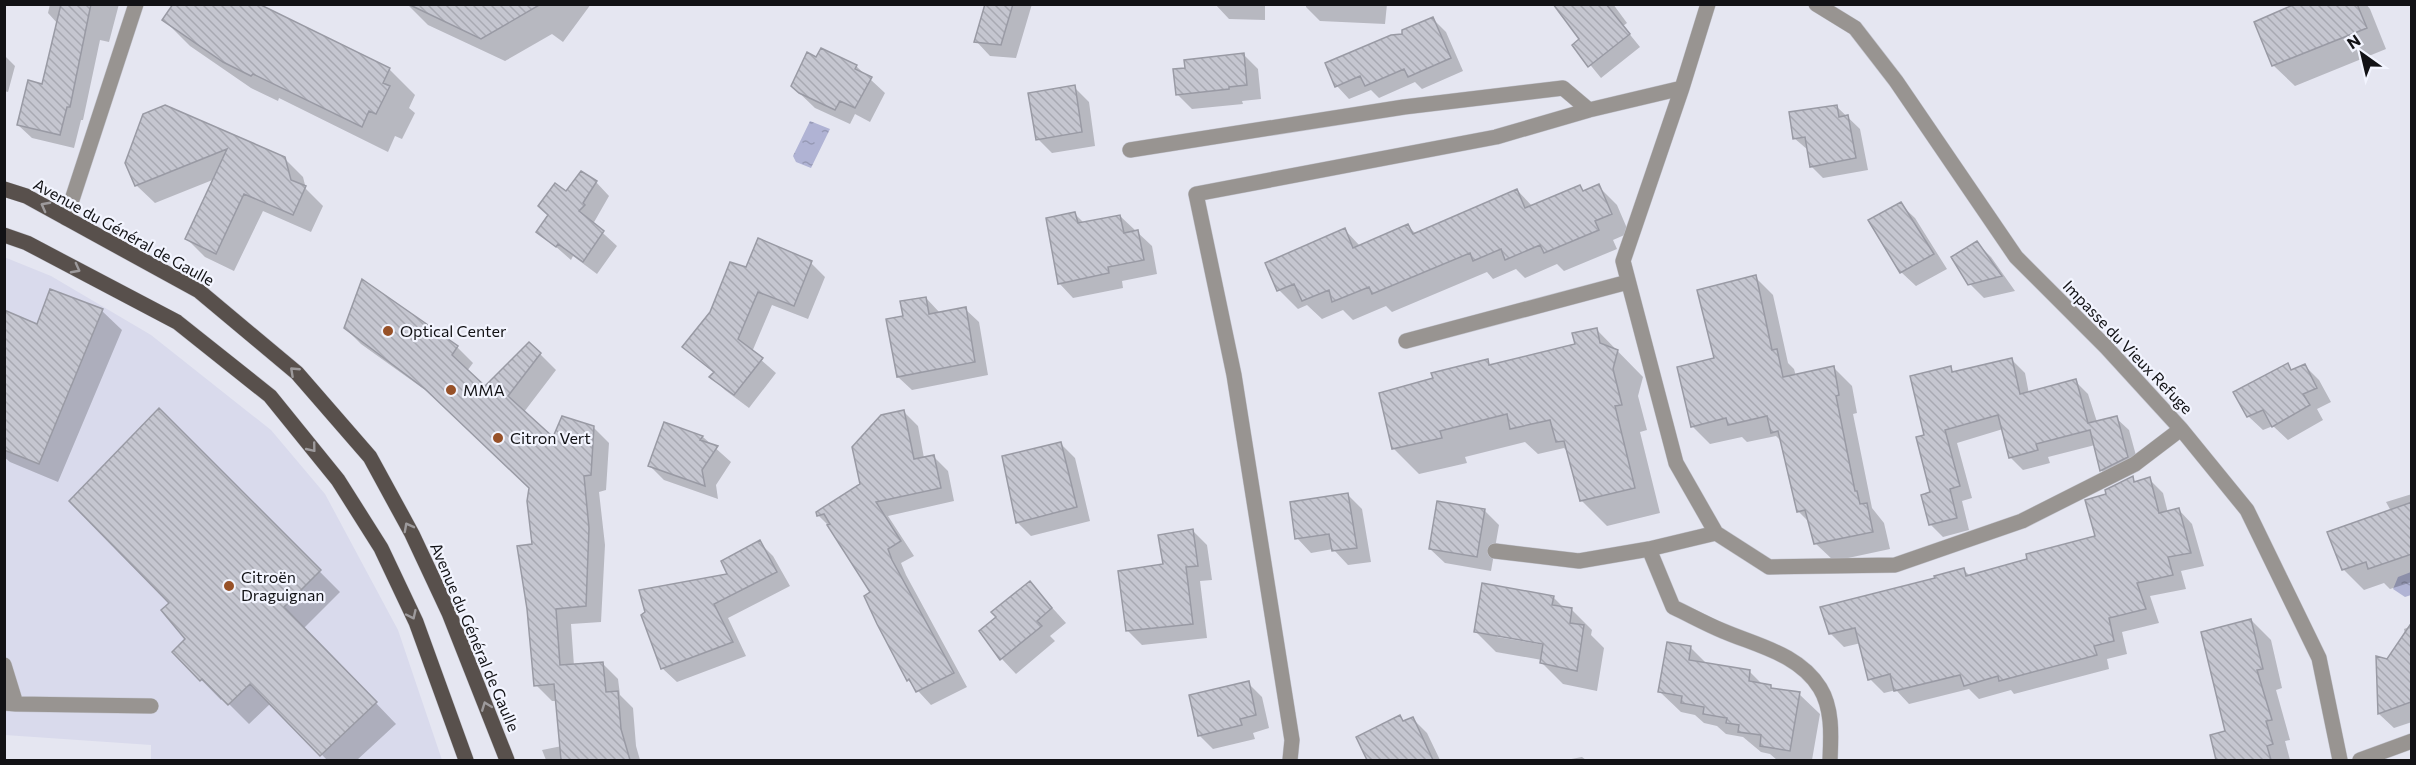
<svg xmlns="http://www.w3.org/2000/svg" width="2416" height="765" viewBox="0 0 2416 765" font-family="Commissioner,sans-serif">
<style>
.built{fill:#d9daec}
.water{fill:url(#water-ripples)}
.shadow{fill:#0003;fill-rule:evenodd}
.building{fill:url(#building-back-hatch);stroke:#999aa4;stroke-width:1.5}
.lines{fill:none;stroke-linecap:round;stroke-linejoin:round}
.lane-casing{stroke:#c3c4ce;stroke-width:16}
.street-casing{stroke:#c3c4ce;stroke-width:16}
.primary-casing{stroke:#c3c4ce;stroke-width:16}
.lane{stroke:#989491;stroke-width:15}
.street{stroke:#989491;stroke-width:15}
.primary{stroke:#58504c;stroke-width:15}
.oneway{stroke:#9d9a9c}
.poi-dot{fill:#975128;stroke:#f2f4fe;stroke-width:2}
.labels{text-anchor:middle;stroke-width:4.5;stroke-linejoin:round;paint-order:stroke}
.street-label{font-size:16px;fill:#121215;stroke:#f2f4fe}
.poi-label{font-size:16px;fill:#121215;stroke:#f2f4fe;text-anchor:start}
</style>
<defs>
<pattern id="water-ripples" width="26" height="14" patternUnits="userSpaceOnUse" patternTransform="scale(1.5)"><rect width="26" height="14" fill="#b0b3d4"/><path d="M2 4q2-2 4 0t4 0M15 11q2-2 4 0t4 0" fill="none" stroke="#9699b5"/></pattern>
<pattern id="building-back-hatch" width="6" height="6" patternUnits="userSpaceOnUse" patternTransform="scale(1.5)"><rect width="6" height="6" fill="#c5c6d0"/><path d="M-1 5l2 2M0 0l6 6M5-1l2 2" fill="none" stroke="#a8a9b2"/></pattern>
</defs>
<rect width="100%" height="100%" fill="#e5e6f1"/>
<path class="built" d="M4 257 51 276 151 335 271 430 325 494 398 630 442 760H151V745L5 735Z"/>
<path class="water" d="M810 121 830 129 811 168 796 162 793 156Z
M2411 572V595L2405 597 2393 589 2398 577Z"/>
<path class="shadow" d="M50 4H119L109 42 100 40 83 120H81L74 148 32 138 18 125 44 85 58 24 48 13Z
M255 4 389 69 415 95 409 108 415 113 402 139 395 136 388 152 279 98 278 101 251 88 190 46 164 20Z
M407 4H591L563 42 552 34 505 61 428 25Z
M987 4H1032L1016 58 990 56 976 41Z
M1215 4H1265V20L1229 19Z
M1306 4H1387L1385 24 1320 21 1306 7Z
M1555 4H1613L1627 23 1623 26 1640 47 1601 78 1574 45 1581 39Z
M2299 4H2366L2370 9 2386 49 2295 86 2274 66 2256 23Z
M1433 19 1446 32 1463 71 1422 89 1415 82 1379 98 1371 90 1349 99 1337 86 1403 35Z
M1243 54 1258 69 1261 99 1242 101 1243 104 1192 109 1178 95Z
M4 55 15 66 8 92 4 91Z
M817 59 856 66 885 93 870 122 855 114 850 124 815 108 792 86Z
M1074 87 1089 102 1095 146 1052 153 1038 139Z
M1836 106 1860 129 1868 170 1823 178 1811 166 1808 150 1794 138Z
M144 115 284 158 303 177 306 189 323 206 311 232 263 211 234 271 205 257 187 239 215 179 155 203 136 185Z
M596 182 609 196 593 224 617 246 597 274 573 256 571 260 538 231 566 193Z
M1579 186 1585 192 1598 186 1617 205 1629 233 1613 240 1617 249 1564 271 1557 264 1525 278 1516 269 1493 279 1487 272 1392 312 1386 306 1353 320 1343 310 1322 319 1307 305 1298 309 1279 290 1345 230 1360 246 1408 226 1416 234 1517 190 1533 207Z
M1900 204 1915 218 1947 269 1916 286 1901 272Z
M1074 213 1084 223 1120 216 1152 246 1157 274 1122 281 1123 288 1073 298 1059 283Z
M1977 243 1991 257 2015 291 1984 298 1970 284Z
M811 263 825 277 808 319 772 305 752 352 776 373 749 408 725 390 711 377 714 373 684 347 747 269Z
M1755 277 1773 295 1788 363 1794 369 1796 376 1834 368 1852 386 1857 413 1853 414 1872 508 1884 523 1890 549 1834 561 1815 543 1810 523 1799 512 1782 442 1776 436 1747 442 1742 437 1710 444 1692 426 1716 359Z
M926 298 940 313 965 309 979 322 988 375 912 390 898 377 904 317Z
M102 311 122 330 58 482 10 462 4 457V312L37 326Z
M345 328 457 347 473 363 467 371 485 389 540 354 556 370 524 412 553 440 593 427 609 443 606 490 599 492 605 545 601 622 571 624 574 666 602 663 618 679 620 695 633 708 636 746 640 760H546L542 750 562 746 557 701H552L536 685 531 488 432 395 361 344Z
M1596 329 1643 377 1638 396 1647 430 1640 432 1660 513 1607 526 1581 500 1569 453 1564 448 1538 454 1525 442 1465 457 1467 463 1419 474 1393 448 1435 379 1487 361 1492 366 1577 345Z
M2012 360 2025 373 2029 394 2075 381 2088 394 2097 422 2116 418 2129 430 2140 470 2114 483 2101 470 2095 445 2048 457 2050 463 2023 470 2010 457 2003 429 1957 443 1972 498 1962 501 1969 530 1943 537 1930 524 1932 493 1926 436 1950 368 1954 372Z
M2287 365 2293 371 2305 366 2319 380 2331 402 2317 409 2323 420 2288 440 2273 426 2263 430 2248 416Z
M159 410 340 592 304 628 396 724 357 760H327L271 703 249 724 223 698 221 700 174 652 187 639Z
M904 412 918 426 924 458 934 457 948 471 954 501 888 516 914 556 901 563 906 575 967 687 931 705 908 680 866 597 872 593 829 526 818 515 862 485Z
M665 424 703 437 731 462 716 485 718 499 664 480 650 466Z
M1061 444 1075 458 1090 521 1031 536 1017 522Z
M2132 478 2137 483 2149 479 2163 493 2168 513 2179 510 2192 524 2204 566 2181 571 2186 589 2150 596 2159 623 2122 632 2127 654 2107 659 2109 669 2014 694 2011 690 1979 699 1969 689 1909 704 1896 690 1884 693 1870 679 1861 643 1844 647 1830 633 1937 579 1964 570 1970 576 2029 560 2097 537 2107 495Z
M1347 494 1362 509 1371 562 1348 565 1333 549 1311 553 1297 538Z
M2412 494V582L2390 589 2384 583 2364 590 2343 569 2391 511 2386 502Z
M1485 511 1499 525 1491 571 1445 563 1430 549Z
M1193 531 1207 545 1212 580 1200 581 1207 638 1142 645 1127 630 1165 565Z
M759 542 773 556 790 586 728 618 746 656 677 682 662 668Z
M1030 583 1066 623 1050 636 1055 641 1016 674 1002 659 981 631 998 617Z
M1553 597 1564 608 1571 609 1592 630 1591 635 1604 648 1597 691 1563 684 1542 663V660L1496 652 1475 631ZM1497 634 1551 643V646L1497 637Z
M2251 620 2271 640 2282 688 2276 690 2290 740 2285 741 2290 760H2218L2212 736 2227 732Z
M2412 626V722L2394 728 2379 714 2378 658 2388 661 2405 634 2404 629Z
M1690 647 1708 665 1749 671 1763 685 1774 690 1799 694 1820 714 1812 760H1777L1770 754 1761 752 1743 737 1726 734 1717 726 1704 723 1695 715 1681 712 1660 692Z
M1248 683 1262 697 1269 728 1253 733 1255 739 1213 749 1199 735Z
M1400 717 1405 722 1413 719 1427 733 1440 760H1369L1358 738Z
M1582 757 1586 760H1566Z"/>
<path class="building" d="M61 4H91L70 107H67L60 135 17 125 28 80 42 84Z
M173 4H259L390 68 383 83 390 86 376 114 369 111 362 127 253 74 251 76 223 62 162 20Z
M408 4H541L481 39Z
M985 4H1013L1001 45 974 42Z
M1553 4H1606L1630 34 1588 67 1572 45 1579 39Z
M2295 4H2357L2367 28 2272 66 2254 22Z
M1433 17 1451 58 1408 77 1404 69 1365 86 1360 76 1335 87 1325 63 1391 35 1402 34V30Z
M821 48 857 65 855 69 872 77 855 108 840 101 835 110 799 93 791 86 807 52 816 57Z
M1244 53 1247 85 1229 87V89L1176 95 1173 69 1185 68 1184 60Z
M1075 85 1082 132 1036 140 1028 93Z
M165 105 285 157 291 180 306 186 293 215 244 194 216 254 185 239 227 149 135 186 125 163 143 114Z
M1837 105 1839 117 1848 115 1856 158 1810 167 1805 137 1793 139 1789 112Z
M581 171 597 181 583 203 585 205 579 211 604 231 583 262 558 244 556 247 536 232 548 215 538 206 555 183 566 191Z
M1599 184 1612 214 1595 221 1599 230 1544 253 1540 245 1505 260 1501 249 1473 261 1470 253 1372 294 1369 287 1332 302 1329 290 1302 301 1294 284 1277 291 1265 263 1345 228 1353 248 1408 224 1413 234 1517 189 1525 208 1580 185 1583 191Z
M1901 202 1934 254 1900 273 1868 220Z
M1075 212 1078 223 1120 215 1124 233 1138 230 1144 260 1108 267 1109 273 1058 284 1046 218Z
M758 238 812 261 794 306 758 292 738 339 763 358 734 395 709 377 714 372 682 347 710 312 730 262 746 267Z
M1977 241 2002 276 1968 285 1951 257Z
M1756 275 1772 350 1777 349 1783 377 1834 366 1839 395 1836 396 1855 491H1857L1860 504 1867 503 1873 532 1814 544 1805 510 1797 512 1778 431 1771 433 1767 416 1728 425 1726 418 1691 427 1677 367 1714 358 1697 290Z
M362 279 458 346 452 355 485 386 529 342 541 353 508 396 553 437 562 416 594 426 591 475 584 476 589 528 586 606 556 609 560 665 603 662 606 692 618 691 621 729 630 760H561L554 684 534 686 527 609 517 546 532 544 527 501 529 488 425 389 344 328Z
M50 289 103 309 39 464 4 450V310L37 324Z
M926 297 929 314 966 307 975 362 897 377 886 319 903 316 900 301Z
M1597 328 1600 343 1618 350 1613 369 1622 405 1615 406 1635 488 1580 501 1564 441 1556 442 1550 420 1510 429 1507 414 1440 431 1442 438 1392 449 1379 393 1433 378 1431 373 1488 359 1489 365 1575 344 1572 333Z
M2012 358 2020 394 2076 379 2088 423 2117 416 2128 457 2100 471 2090 430 2036 444 2038 450 2009 458 1998 415 1945 430 1960 486 1950 489 1957 518 1929 525 1921 495 1930 492 1916 437 1924 435 1910 376 1951 366 1952 372Z
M2288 363 2291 370 2305 364 2317 388 2303 394 2310 405 2272 427 2263 410 2247 417 2233 392Z
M159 408 321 570 284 607 377 702 320 756 250 684 228 705 202 679 200 681 172 652 185 639 161 610 169 603 69 501Z
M904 410 914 459 934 455 941 488 876 502 901 541 888 549 892 560 954 673 916 692 909 679 907 681 877 624 864 596 870 592 827 525 830 524 824 514 817 516 816 512 860 484 852 447 881 415Z
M664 422 703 436 700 440 718 446 702 470 705 486 648 466Z
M1061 442 1077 507 1016 523 1002 456Z
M2133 476 2134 482 2150 477 2159 513 2179 508 2191 553 2168 557 2173 575 2137 583 2146 609 2109 618 2114 641 2094 646 2097 655 1999 681 1998 676 1964 686 1960 675 1894 691 1890 674 1868 680 1855 628 1829 634 1820 607 1935 578 1934 576 1964 568 1966 576 2027 559 2026 554 2095 536 2085 500 2106 494 2105 490Z
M1348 493 1357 548 1332 551 1329 534 1295 539 1290 502Z
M1437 501 1485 509 1477 557 1429 549Z
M2412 502V554L2368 569 2366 562 2342 570 2327 532Z
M1193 529 1198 566 1186 567 1193 624 1126 631 1118 571 1163 564 1158 535Z
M760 540 777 572 714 604 733 642 661 669 641 615 645 612 639 590 727 574 721 561Z
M1030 581 1052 608 1037 621 1042 626 1000 660 979 631 996 617 991 612Z
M1482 583 1554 596 1552 605 1572 608 1570 623 1584 625 1577 671 1540 663 1543 644 1474 632Z
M2251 619 2263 669 2257 670 2272 720 2266 721 2273 744 2267 746 2271 760H2216L2210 735 2225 731 2201 632Z
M2412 622 2411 702 2378 714 2376 656 2387 659Z
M1667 642 1691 646 1689 660 1750 670 1749 681 1771 685V688L1800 692 1790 751 1760 746 1761 735 1738 732 1739 725 1726 723 1727 718 1703 714 1704 707 1681 703 1682 696 1658 692Z
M1249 681 1256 715 1240 719 1242 725 1198 736 1189 695Z
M1400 715 1403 721 1413 717 1433 760H1367L1356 737Z"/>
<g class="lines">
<defs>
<path id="lane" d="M4 665 16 704 4 703
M16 704 151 706
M2360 760 2412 741"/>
<path id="street" d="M1816 4 1855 28 1896 81 2016 257 2106 347 2181 429 2247 510 2319 658 2340 760
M1682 88 1623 261 1676 463 1716 533 1769 567 1895 565 2022 521 2135 464 2181 429
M1130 150 1404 107 1563 88 1589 110
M66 218 136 4
M1406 341 1628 282
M1649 549 1673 607C1690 615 1706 624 1723 631 1758 646 1799 654 1820 688 1833 709 1831 737 1830 760
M1495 551 1579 561 1649 549 1716 533
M1290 760 1292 740 1234 375 1196 194 1496 137 1589 110 1682 88 1708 4"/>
<path id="primary" d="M4 189 26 196 199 291 297 373 370 457 412 534 449 613 507 760
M4 235 27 243 177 322 270 396 338 480 381 548 416 622 466 760"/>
</defs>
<use href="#lane" class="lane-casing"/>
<use href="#street" class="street-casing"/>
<use href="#primary" class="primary-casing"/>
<use href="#lane" class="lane"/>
<use href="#street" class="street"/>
<use href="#primary" class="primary"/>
</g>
<defs><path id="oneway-chevron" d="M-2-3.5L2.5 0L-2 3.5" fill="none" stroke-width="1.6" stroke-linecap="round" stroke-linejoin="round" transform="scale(1.5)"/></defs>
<g class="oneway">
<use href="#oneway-chevron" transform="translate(45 206) rotate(-152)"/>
<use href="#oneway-chevron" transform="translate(76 269) rotate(28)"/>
<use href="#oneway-chevron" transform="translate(294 371) rotate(-137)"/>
<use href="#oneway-chevron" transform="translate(312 448) rotate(51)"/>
<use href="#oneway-chevron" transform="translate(408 527) rotate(-118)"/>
<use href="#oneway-chevron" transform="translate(412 615) rotate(65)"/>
<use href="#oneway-chevron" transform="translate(486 706) rotate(-111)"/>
</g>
<g class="poi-dot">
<circle cx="388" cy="331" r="6"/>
<circle cx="451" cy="390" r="6"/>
<circle cx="498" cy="438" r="6"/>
<circle cx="229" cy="586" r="6"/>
</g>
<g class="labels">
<g class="street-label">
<text transform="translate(124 232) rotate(29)" y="6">Avenue du Général de Gaulle</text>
<text transform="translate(2128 347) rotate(46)" y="6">Impasse du Vieux Refuge</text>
<text transform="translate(475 637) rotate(67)" y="6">Avenue du Général de Gaulle</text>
</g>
<g class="poi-label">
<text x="400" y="337">Optical Center</text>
<text x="463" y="396">MMA</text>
<text x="510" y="444">Citron Vert</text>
<text x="241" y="583">Citroën<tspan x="241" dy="18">Draguignan</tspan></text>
</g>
</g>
<rect width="2416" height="765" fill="none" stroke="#121215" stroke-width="12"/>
<g transform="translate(2362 54) rotate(326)" stroke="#f2f4fe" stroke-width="4.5" paint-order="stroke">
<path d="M0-4.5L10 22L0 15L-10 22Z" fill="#121215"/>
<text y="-9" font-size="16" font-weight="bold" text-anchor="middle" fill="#121215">N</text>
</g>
</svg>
